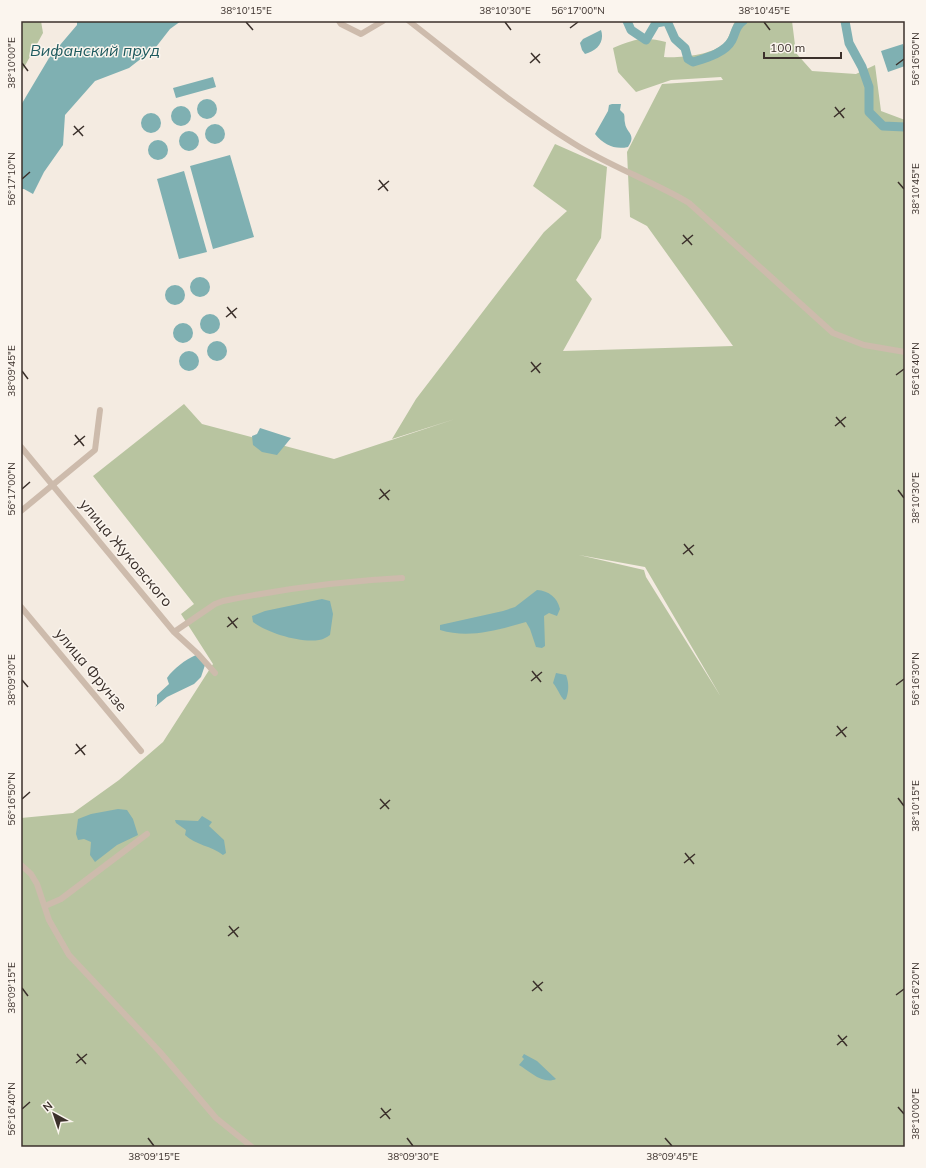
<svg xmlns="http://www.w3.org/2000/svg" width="926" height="1168" viewBox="0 0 926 1168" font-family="Mulish,sans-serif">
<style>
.green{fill:#b8c4a0;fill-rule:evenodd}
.water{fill:#7fb0b2}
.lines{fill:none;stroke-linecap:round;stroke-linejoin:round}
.river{stroke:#7fb0b2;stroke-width:9}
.minor{stroke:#cdbbac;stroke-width:6}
.ticks{fill:none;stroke:#3b302b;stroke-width:1.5}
.labels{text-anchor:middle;stroke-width:3;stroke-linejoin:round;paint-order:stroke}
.street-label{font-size:15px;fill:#3b302b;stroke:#fbf5ee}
.water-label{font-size:16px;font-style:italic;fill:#1f5a5e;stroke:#fbf5ee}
.neatline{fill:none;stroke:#3b302b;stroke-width:1.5}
.ticks-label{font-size:10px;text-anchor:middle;fill:#3b302b}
</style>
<rect width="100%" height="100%" fill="#f4ebe1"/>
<path class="green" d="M21 21H41L43 33 21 73Z
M735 21H792L796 53 812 71 856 74 875 65 881 111 905 120V1147H21V818L73 813 119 780 163 742 213 664 181 614 194 604 93 476 184 404 202 424 334 459 455 419 392 439 416 399 544 232 567 211 533 186 555 144 607 167 601 238 576 280 592 299 563 351 733 346 647 226 630 217 627 152 662 84 723 80 721 77 671 80 636 92 618 72 613 48C633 39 645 36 666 42L664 57C682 58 710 55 724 44 729 39 732 27 735 21ZM579 555 645 567 721 697 646 577 644 570Z"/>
<path class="water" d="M77 21H181L170 29 156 47 129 68 95 81 65 115 63 145 44 172 33 194 24 189H21V105L49 58 77 25Z
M601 30C605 42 597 51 585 54L582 50 580 43 583 39Z
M903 44 905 50V66L888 72 881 51Z
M213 77 216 87 176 98 173 88Z
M197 109a10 10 0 1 1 20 0a10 10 0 1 1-20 0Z
M612 104H621L620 110 624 114C625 117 624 120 625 123 626 133 637 134 628 147 615 150 604 145 595 134L608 111 609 105Z
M171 116a10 10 0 1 1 20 0a10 10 0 1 1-20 0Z
M141 123a10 10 0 1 1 20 0a10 10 0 1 1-20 0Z
M205 134a10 10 0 1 1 20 0a10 10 0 1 1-20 0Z
M179 141a10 10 0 1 1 20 0a10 10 0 1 1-20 0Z
M148 150a10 10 0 1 1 20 0a10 10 0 1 1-20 0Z
M230 155 254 237 213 249 190 166Z
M184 171 207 252 179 259 157 179Z
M190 287a10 10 0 1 1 20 0a10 10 0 1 1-20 0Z
M165 295a10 10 0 1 1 20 0a10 10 0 1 1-20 0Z
M200 324a10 10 0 1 1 20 0a10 10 0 1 1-20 0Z
M173 333a10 10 0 1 1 20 0a10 10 0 1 1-20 0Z
M207 351a10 10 0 1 1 20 0a10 10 0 1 1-20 0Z
M179 361a10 10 0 1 1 20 0a10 10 0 1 1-20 0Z
M260 428 291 438 277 455 262 452 253 445 252 436 257 434Z
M537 590C549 591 557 597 560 609L557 616 549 613 544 616 545 646 542 648 536 647 530 629 526 622C498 630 469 639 440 630V625L503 611 515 607Z
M322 599 330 601 333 614 330 635C327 637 322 640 319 640 300 643 268 633 253 622L252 616 265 611Z
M196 655 205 665 201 677 194 684 167 697 155 707 157 704V695L169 684 167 678C174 668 185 660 196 655Z
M556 673 566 675C569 683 569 691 566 699L564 700C560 696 558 689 553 683Z
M118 809 127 810 133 819 138 835 117 845 95 862 90 855 91 842 84 839 78 840 76 834 78 819 91 814Z
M202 816 212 822 209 826 224 840 226 853 223 855C212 846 195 845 185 835L186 830 176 823 175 820 198 821Z
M524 1054 537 1061 556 1079C543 1085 529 1071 519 1065L524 1059 522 1057Z"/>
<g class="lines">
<path class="river" d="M627 21 631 30 646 40 656 23 667 21 675 39 685 48 688 59 693 62C706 58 725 53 732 40 736 32 735 27 743 21
M845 21 849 43 862 67 869 87V112L883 126 905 127"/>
<path class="minor" d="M339 21 341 24 361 34 383 21
M409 21C463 63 515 107 573 143 609 166 652 181 689 203L833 333 864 345 905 352
M21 447 174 632 198 654 215 673
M21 511 95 450 100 410
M21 607 141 751
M174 632 215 604 223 601C282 589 342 581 402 578
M21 865 31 874 37 884 49 920 69 955 160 1052 216 1118 252 1147
M45 906 61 899 147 834"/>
</g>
<path class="ticks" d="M246 22 253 30M505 22 511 30M764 22 770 30M570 28 578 22M531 53 540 63M22 63 28 71M530 63 540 54M896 65 904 59M835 107 844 118M834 117 845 108M74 126 83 136M73 135 84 126M22 179 30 172M379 180 388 191M898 182 904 189M378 190 389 181M683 235 692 245M682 244 693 235M227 307 236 318M226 317 237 308M531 362 540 373M22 371 28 379M531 372 541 363M896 375 904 369M836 417 845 427M835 426 846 417M75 435 84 446M74 445 85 436M22 489 30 482M380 489 389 500M898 490 904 498M379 499 390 490M684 544 693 555M683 554 694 545M228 617 237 628M227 627 238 618M532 671 541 682M22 680 28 687M531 681 542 672M896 685 904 679M837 726 846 737M836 736 847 727M76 744 85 755M75 754 86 745M898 798 904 806M22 799 30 792M380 799 389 809M380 809 390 800M685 853 694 864M684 863 695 854M229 926 238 937M228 936 239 927M533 981 542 991M22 988 28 996M532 991 543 982M896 995 904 989M838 1035 847 1046M837 1045 847 1036M77 1054 86 1064M76 1063 87 1054M898 1107 904 1114M381 1108 390 1119M22 1109 30 1102M380 1118 391 1109M148 1138 154 1146M407 1138 413 1146M665 1138 672 1146"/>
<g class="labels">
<g class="street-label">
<text transform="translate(126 553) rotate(50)" y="5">улица Жуковского</text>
<text transform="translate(91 670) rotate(50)" y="5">улица Фрунзе</text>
</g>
<g class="water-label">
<text x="95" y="56">Вифанский пруд</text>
</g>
</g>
<rect width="926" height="1168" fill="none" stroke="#fbf5ee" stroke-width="44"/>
<g transform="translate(54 1114) rotate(320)" stroke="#fbf5ee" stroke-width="3" paint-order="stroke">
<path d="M0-3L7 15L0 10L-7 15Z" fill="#3b302b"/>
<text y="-6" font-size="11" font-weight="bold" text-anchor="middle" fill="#3b302b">N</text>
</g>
<path d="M764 52v6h77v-6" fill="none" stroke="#3b302b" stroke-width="2"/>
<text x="770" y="52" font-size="12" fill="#3b302b" stroke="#fbf5ee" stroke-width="3" paint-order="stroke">100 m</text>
<rect x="22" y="22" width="882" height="1124" class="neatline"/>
<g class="ticks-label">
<text x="246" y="14">38°10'15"E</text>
<text x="505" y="14">38°10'30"E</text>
<text x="578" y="14">56°17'00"N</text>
<text x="764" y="14">38°10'45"E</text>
<text transform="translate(915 59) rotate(-90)" y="4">56°16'50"N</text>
<text transform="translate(11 63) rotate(-90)" y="4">38°10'00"E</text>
<text transform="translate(11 179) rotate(-90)" y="4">56°17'10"N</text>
<text transform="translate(915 189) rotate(-90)" y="4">38°10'45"E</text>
<text transform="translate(915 369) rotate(-90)" y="4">56°16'40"N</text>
<text transform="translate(11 371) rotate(-90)" y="4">38°09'45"E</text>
<text transform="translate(11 489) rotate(-90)" y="4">56°17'00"N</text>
<text transform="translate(915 498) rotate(-90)" y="4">38°10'30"E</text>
<text transform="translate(915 679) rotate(-90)" y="4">56°16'30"N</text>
<text transform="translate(11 680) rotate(-90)" y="4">38°09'30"E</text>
<text transform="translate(11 799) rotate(-90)" y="4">56°16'50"N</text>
<text transform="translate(915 806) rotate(-90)" y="4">38°10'15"E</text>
<text transform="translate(11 988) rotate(-90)" y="4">38°09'15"E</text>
<text transform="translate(915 989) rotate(-90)" y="4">56°16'20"N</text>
<text transform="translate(11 1109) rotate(-90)" y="4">56°16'40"N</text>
<text transform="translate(915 1114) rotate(-90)" y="4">38°10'00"E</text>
<text x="154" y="1160">38°09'15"E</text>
<text x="413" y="1160">38°09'30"E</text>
<text x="672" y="1160">38°09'45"E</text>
</g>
</svg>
